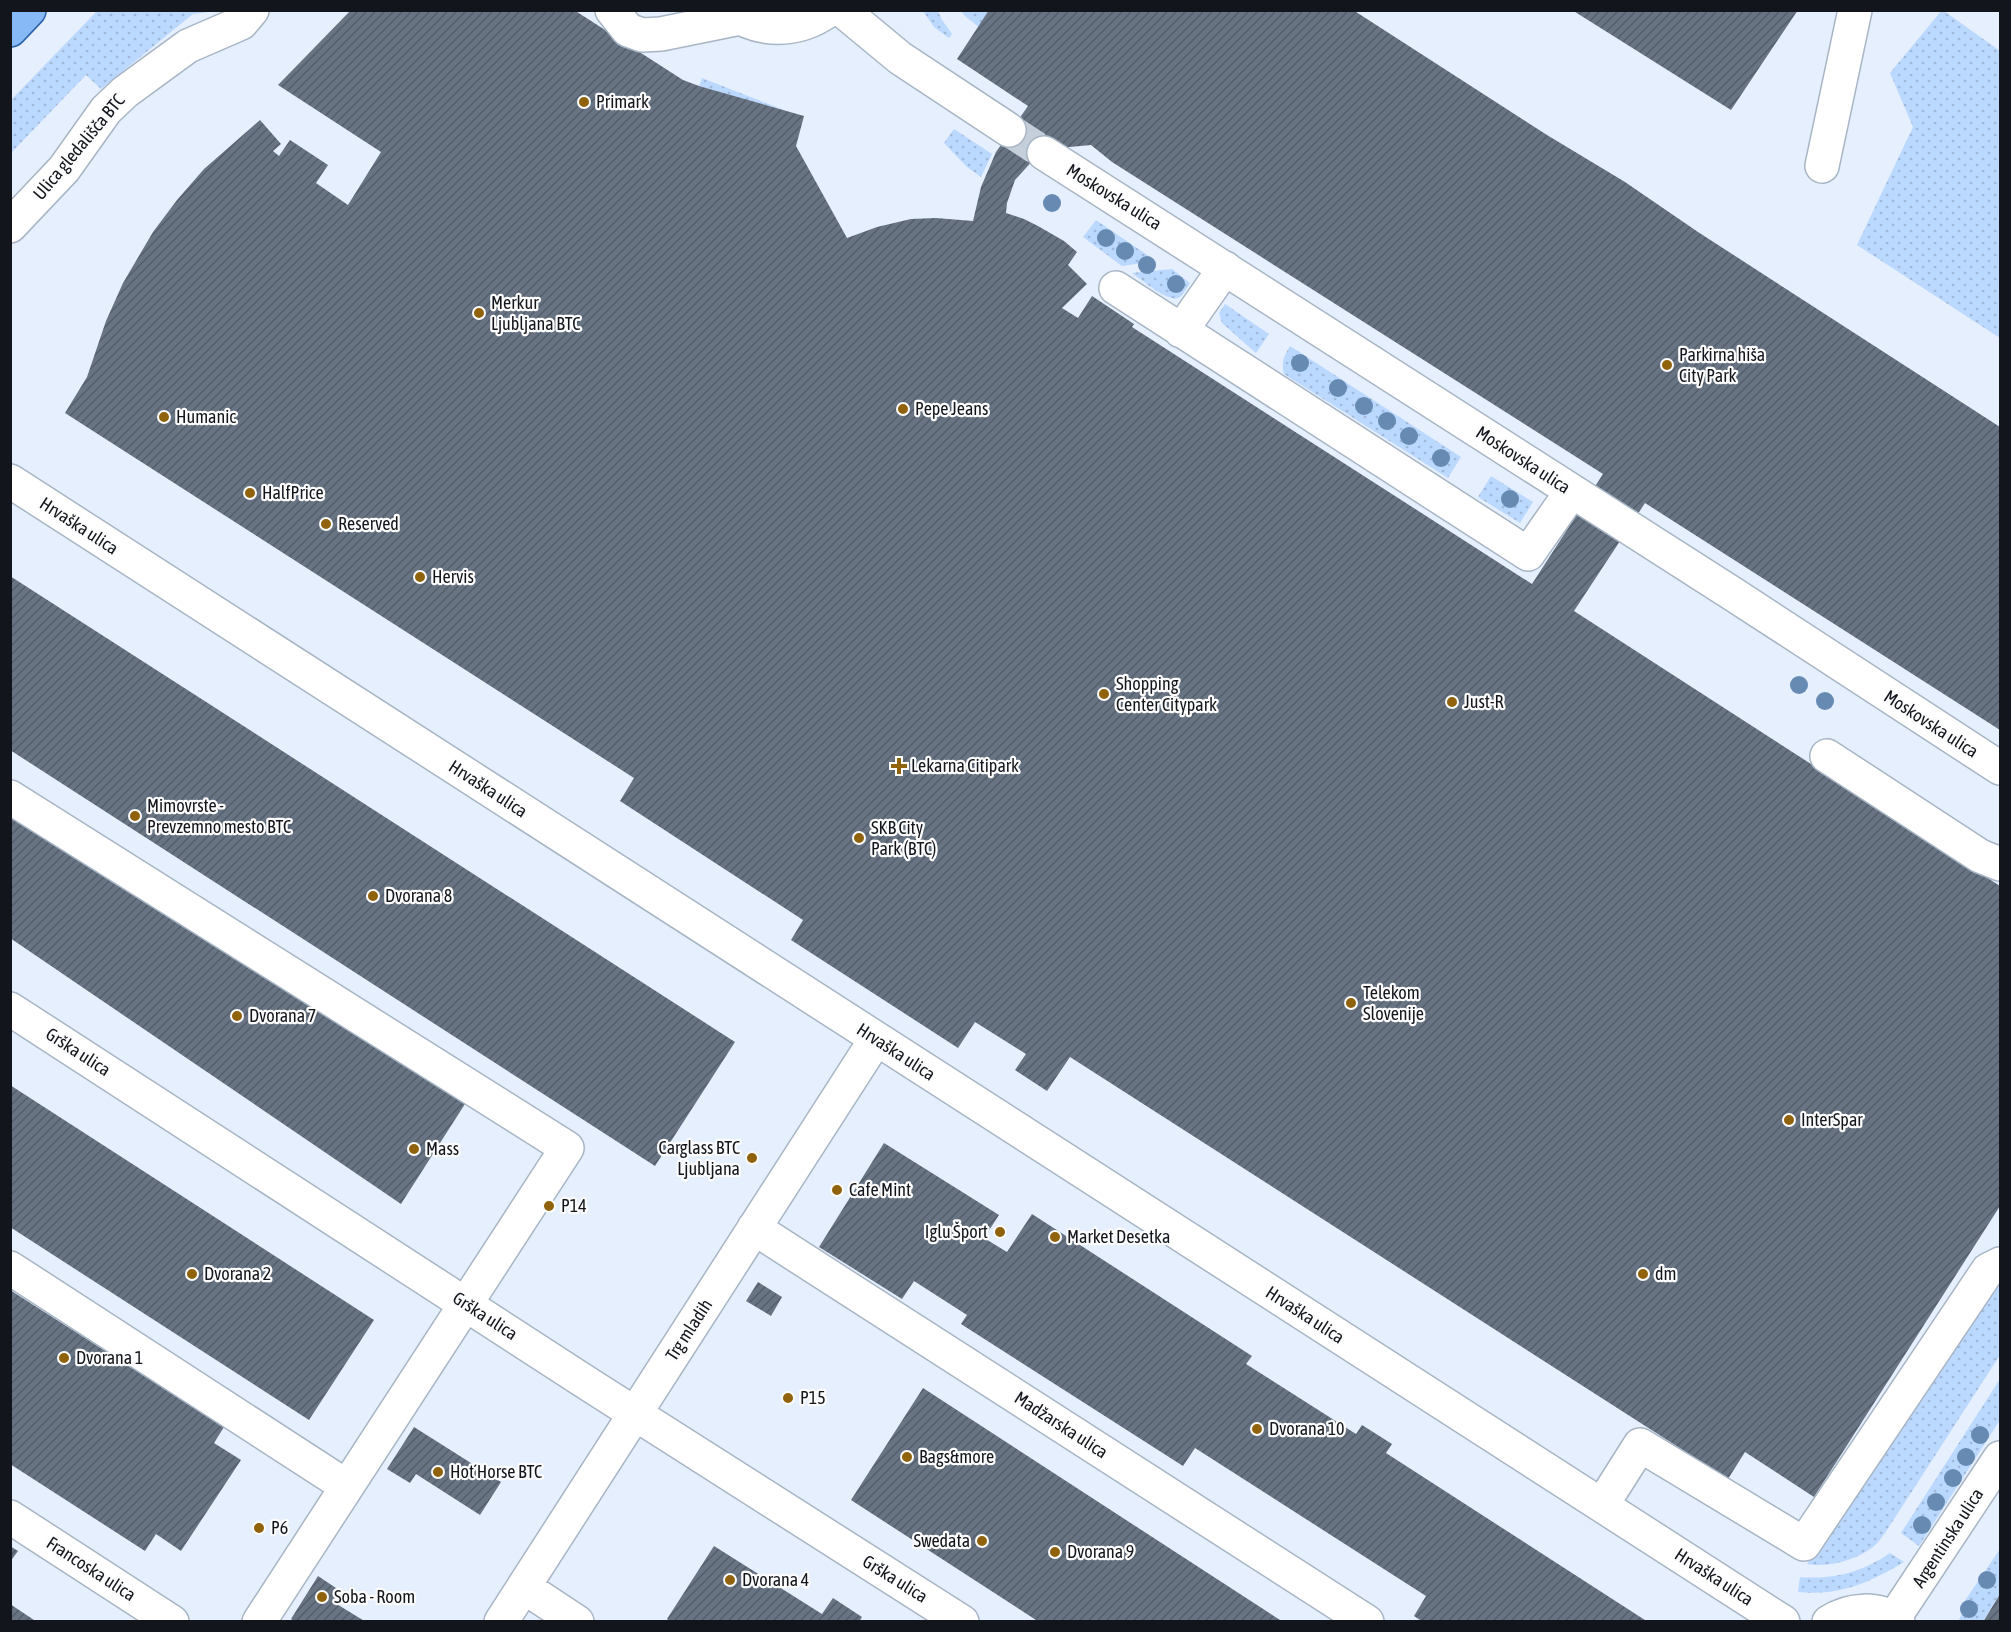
<svg xmlns="http://www.w3.org/2000/svg" width="2011" height="1632" viewBox="0 0 2011 1632" font-family="'Asap Condensed',sans-serif">
<style>
.green{fill:url(#green-dots)}
.building{fill:url(#building-hatch);fill-rule:evenodd}
.lines{fill:none;stroke-linecap:round;stroke-linejoin:round}
.minor-tunnel{stroke:#c5cedb;stroke-width:33;stroke-dasharray:33 16;stroke-linecap:butt}
.minor-casing{stroke:#a8b5c5;stroke-width:36}
.major-casing{stroke:#2a62a7;stroke-width:36}
.minor{stroke:#fff;stroke-width:33}
.major{stroke:#87b9f7;stroke-width:33}
.tree{fill:#678ab3}
.poi-dot{fill:#90620b;stroke:#fcfcfc;stroke-width:2}
.labels{text-anchor:middle;stroke-width:4.5;stroke-linejoin:round;paint-order:stroke}
.poi-label{font-size:18px;fill:#12161c;stroke:#fcfcfc;text-anchor:start}
.street-label{font-size:18px;fill:#12161c;stroke:#fcfcfc}
</style>
<defs>
<pattern id="green-dots" width="8" height="8" patternUnits="userSpaceOnUse" patternTransform="scale(1.5)"><rect width="8" height="8" fill="#bbd8ff"/><path d="M2 2h.1M6 6h.1" fill="none" stroke="#a0b9da" stroke-width="1.8" stroke-linecap="round"/></pattern>
<pattern id="building-hatch" width="6" height="6" patternUnits="userSpaceOnUse" patternTransform="scale(1.5)"><rect width="6" height="6" fill="#687483"/><path d="M-1 1l2-2M0 6l6-6M5 7l2-2" fill="none" stroke="#545e6a"/></pattern>
</defs>
<rect width="100%" height="100%" fill="#e5effd"/>
<path class="green" d="M98 10 217 11 193 14 101 89 86 75 11 153V100Z
M1942 10 1944 11 2000 51V338L1857 245 1913 127 1890 73Z
M923 11H938L942 20 952 34 949 38 934 27Z
M961 11H989L979 27 966 17Z
M702 78 786 111 699 86Z
M954 129 992 154 981 177 967 167 944 143Z
M1096 220 1156 261 1122 266 1083 237Z
M1172 269 1190 283C1187 287 1183 296 1178 298 1167 302 1141 279 1132 273Z
M1225 304 1269 334 1256 353 1222 323 1219 313Z
M1290 346 1461 457 1448 478 1284 374C1281 362 1284 356 1290 346Z
M1491 476 1533 502 1520 523 1478 497Z
M2000 1283V1355L1885 1533C1881 1538 1878 1543 1873 1547 1857 1560 1827 1568 1807 1564L1956 1335 1978 1305Z
M2000 1379V1420L1919 1546 1901 1533Z
M2000 1549V1594L1983 1621 1958 1622 1963 1611 1964 1602Z
M1890 1553 1904 1562C1869 1583 1840 1596 1798 1592L1800 1577C1833 1580 1863 1572 1890 1553Z"/>
<path class="building" d="M351 10H574L683 80 699 86 804 116 796 146 847 238 877 227 911 219 936 218 973 221 981 187 996 152 1028 106 957 59 989 10H1353L1547 135 1625 182 1698 232 2000 427V730L1645 503 1574 611 2000 886V1206L1814 1497 1745 1452 1728 1479 1070 1057 1047 1091 1015 1070 1026 1054 975 1022 958 1048 791 940 803 920 620 801 634 778 65 413 87 377 106 321 123 283 153 232 177 200 204 169 260 120 281 144 273 151 279 156 290 140 328 165 316 183 348 205 381 152 278 85ZM1091 145 1112 162 1603 474 1532 584 1132 327 1134 324 1092 296 1078 318 1062 308 1087 284 1068 265 1077 252 1064 241 1038 226 1024 219 1006 213 1007 203 1015 180 1034 159 1059 148Z
M1572 10H1798L1731 110Z
M10 576 735 1042 655 1166 10 750Z
M10 802 472 1093 401 1204 10 938Z
M10 1085 374 1320 309 1420 10 1227Z
M884 1143 999 1215 984 1238 1007 1252 1032 1214 1252 1356 1246 1364 1356 1434 1362 1425 1392 1444 1386 1453 1648 1622H1423L1414 1616 1426 1596 1195 1448 1183 1466 961 1324 967 1315 914 1281 902 1299 819 1247Z
M758 1282 782 1297 771 1316 746 1301Z
M10 1290 224 1427 214 1443 241 1460 181 1551 156 1534 145 1551 10 1464Z
M923 1388 1283 1622H1039L851 1500Z
M414 1427 501 1482 480 1515 416 1474 410 1483 387 1469Z
M10 1546 18 1551 10 1562Z
M714 1546 822 1614 833 1598 862 1617 859 1622H671L667 1619Z
M318 1576 342 1592 335 1603 366 1622H295L291 1619Z
M2000 1594V1622H1983Z
M10 1604 37 1622H10Z"/>
<g class="lines">
<path class="minor-tunnel" d="M1009 130 1044 153"/>
<defs>
<path id="minor" d="M612 10 628 30 642 35 661 34 740 18
M728 10C759 33 797 33 829 10
M842 10 900 58 1009 130
M1044 153 1736 596 2000 768
M1822 166 1855 10
M10 226 64 169 106 110 125 92 188 46 241 23 252 10
M1116 288 1528 554 1572 491
M1181 331 1225 268
M10 481 1783 1622
M1827 756 1980 856 2000 864
M10 797 567 1148 259 1622
M10 1009 590 1385 962 1622
M754 1228 1367 1622
M10 1268 346 1486
M1602 1505 1640 1445 1804 1544 1988 1270 2000 1264
M10 1517 172 1622
M524 1587 577 1622
M1894 1618 2000 1458
M501 1622 876 1039
M1829 1622C1849 1609 1878 1606 1898 1622"/>
<path id="major" d="M10 30 29 10"/>
</defs>
<use href="#minor" class="minor-casing"/>
<use href="#major" class="major-casing"/>
<use href="#minor" class="minor"/>
<use href="#major" class="major"/>
</g>
<g class="tree">
<circle cx="1052" cy="203" r="9"/>
<circle cx="1106" cy="238" r="9"/>
<circle cx="1125" cy="251" r="9"/>
<circle cx="1147" cy="265" r="9"/>
<circle cx="1176" cy="284" r="9"/>
<circle cx="1300" cy="363" r="9"/>
<circle cx="1338" cy="388" r="9"/>
<circle cx="1364" cy="406" r="9"/>
<circle cx="1387" cy="421" r="9"/>
<circle cx="1409" cy="436" r="9"/>
<circle cx="1441" cy="458" r="9"/>
<circle cx="1510" cy="499" r="9"/>
<circle cx="1799" cy="685" r="9"/>
<circle cx="1825" cy="701" r="9"/>
<circle cx="1980" cy="1435" r="9"/>
<circle cx="1966" cy="1457" r="9"/>
<circle cx="1953" cy="1478" r="9"/>
<circle cx="1936" cy="1502" r="9"/>
<circle cx="1922" cy="1525" r="9"/>
<circle cx="1987" cy="1580" r="9"/>
<circle cx="1969" cy="1609" r="9"/>
</g>
<g class="poi-dot">
<circle cx="584" cy="102" r="6"/>
<circle cx="479" cy="313" r="6"/>
<circle cx="1667" cy="365" r="6"/>
<circle cx="903" cy="409" r="6"/>
<circle cx="164" cy="417" r="6"/>
<circle cx="250" cy="493" r="6"/>
<circle cx="326" cy="524" r="6"/>
<circle cx="420" cy="577" r="6"/>
<circle cx="1104" cy="694" r="6"/>
<circle cx="1452" cy="702" r="6"/>
<path d="M896 757h6v6h6v6h-6v6h-6v-6h-6v-6h6z"/>
<circle cx="135" cy="816" r="6"/>
<circle cx="859" cy="838" r="6"/>
<circle cx="373" cy="896" r="6"/>
<circle cx="1351" cy="1003" r="6"/>
<circle cx="237" cy="1016" r="6"/>
<circle cx="1789" cy="1120" r="6"/>
<circle cx="414" cy="1149" r="6"/>
<circle cx="752" cy="1158" r="6"/>
<circle cx="837" cy="1190" r="6"/>
<circle cx="549" cy="1206" r="6"/>
<circle cx="1000" cy="1232" r="6"/>
<circle cx="1055" cy="1237" r="6"/>
<circle cx="192" cy="1274" r="6"/>
<circle cx="1643" cy="1274" r="6"/>
<circle cx="64" cy="1358" r="6"/>
<circle cx="788" cy="1398" r="6"/>
<circle cx="1257" cy="1429" r="6"/>
<circle cx="907" cy="1457" r="6"/>
<circle cx="438" cy="1472" r="6"/>
<circle cx="259" cy="1528" r="6"/>
<circle cx="982" cy="1541" r="6"/>
<circle cx="1055" cy="1552" r="6"/>
<circle cx="730" cy="1580" r="6"/>
<circle cx="322" cy="1597" r="6"/>
</g>
<g class="labels">
<g class="poi-label">
<text x="596" y="108">Primark</text>
<text x="491" y="309">Merkur<tspan x="491" dy="21">Ljubljana BTC</tspan></text>
<text x="1679" y="361">Parkirna hiša<tspan x="1679" dy="21">City Park</tspan></text>
<text x="915" y="415">Pepe Jeans</text>
<text x="176" y="423">Humanic</text>
<text x="262" y="499">HalfPrice</text>
<text x="338" y="530">Reserved</text>
<text x="432" y="583">Hervis</text>
<text x="1116" y="690">Shopping<tspan x="1116" dy="21">Center Citypark</tspan></text>
<text x="1464" y="708">Just-R</text>
<text x="911" y="772">Lekarna Citipark</text>
<text x="147" y="812">Mimovrste -<tspan x="147" dy="21">Prevzemno mesto BTC</tspan></text>
<text x="871" y="834">SKB City<tspan x="871" dy="21">Park (BTC)</tspan></text>
<text x="385" y="902">Dvorana 8</text>
<text x="1363" y="999">Telekom<tspan x="1363" dy="21">Slovenije</tspan></text>
<text x="249" y="1022">Dvorana 7</text>
<text x="1801" y="1126">InterSpar</text>
<text x="740" y="1154" text-anchor="end">Carglass BTC<tspan x="740" dy="21">Ljubljana</tspan></text>
<text x="426" y="1155">Mass</text>
<text x="849" y="1196">Cafe Mint</text>
<text x="561" y="1212">P14</text>
<text x="988" y="1238" text-anchor="end">Iglu Šport</text>
<text x="1067" y="1243">Market Desetka</text>
<text x="204" y="1280">Dvorana 2</text>
<text x="1655" y="1280">dm</text>
<text x="76" y="1364">Dvorana 1</text>
<text x="800" y="1404">P15</text>
<text x="1269" y="1435">Dvorana 10</text>
<text x="919" y="1463">Bags&amp;more</text>
<text x="450" y="1478">Hot´Horse BTC</text>
<text x="271" y="1534">P6</text>
<text x="970" y="1547" text-anchor="end">Swedata</text>
<text x="1067" y="1558">Dvorana 9</text>
<text x="742" y="1586">Dvorana 4</text>
<text x="334" y="1603">Soba - Room</text>
</g>
<g class="street-label">
<text transform="translate(79 147) rotate(-50)" y="6">Ulica gledališča BTC</text>
<text transform="translate(1114 197) rotate(32)" y="6">Moskovska ulica</text>
<text transform="translate(1523 460) rotate(33)" y="6">Moskovska ulica</text>
<text transform="translate(79 526) rotate(33)" y="6">Hrvaška ulica</text>
<text transform="translate(1931 724) rotate(33)" y="6">Moskovska ulica</text>
<text transform="translate(488 789) rotate(33)" y="6">Hrvaška ulica</text>
<text transform="translate(78 1052) rotate(33)" y="6">Grška ulica</text>
<text transform="translate(896 1052) rotate(33)" y="6">Hrvaška ulica</text>
<text transform="translate(1305 1315) rotate(33)" y="6">Hrvaška ulica</text>
<text transform="translate(485 1316) rotate(33)" y="6">Grška ulica</text>
<text transform="translate(689 1330) rotate(-57)" y="6">Trg mladih</text>
<text transform="translate(1061 1425) rotate(33)" y="6">Madžarska ulica</text>
<text transform="translate(1948 1538) rotate(-57)" y="6">Argentinska ulica</text>
<text transform="translate(91 1569) rotate(33)" y="6">Francoska ulica</text>
<text transform="translate(1714 1577) rotate(33)" y="6">Hrvaška ulica</text>
<text transform="translate(895 1579) rotate(32)" y="6">Grška ulica</text>
</g>
</g>
<rect width="2011" height="1632" fill="none" stroke="#12161c" stroke-width="24"/>
</svg>
